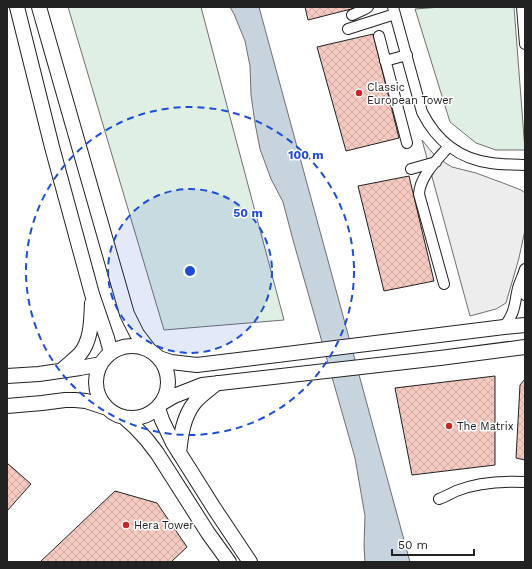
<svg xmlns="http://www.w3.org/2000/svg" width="532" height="569" viewBox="0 0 532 569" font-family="'Work Sans',sans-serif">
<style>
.green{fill:#e0efe3;stroke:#6f6f6f}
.parking{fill:#ededed;stroke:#6f6f6f}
.water{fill:#c7d3dd;stroke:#6f6f6f}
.building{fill:url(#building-cross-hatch);stroke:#222}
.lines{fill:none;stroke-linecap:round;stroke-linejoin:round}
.street-casing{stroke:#222;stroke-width:12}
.secondary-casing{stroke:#222;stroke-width:16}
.street{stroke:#fff;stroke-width:10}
.secondary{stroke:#fff;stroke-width:14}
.ring{fill:none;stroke:#1d4ed8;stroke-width:2;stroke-dasharray:7 5}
.poi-dot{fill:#c62828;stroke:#fff;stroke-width:1.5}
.labels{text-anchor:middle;stroke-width:3;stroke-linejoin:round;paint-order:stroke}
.poi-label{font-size:11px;fill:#222;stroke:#fff;text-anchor:start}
.centre{fill:#1d4ed8;stroke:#fff;stroke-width:2}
.ring-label{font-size:12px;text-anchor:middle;font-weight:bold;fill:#1d4ed8;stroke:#fff;stroke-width:3;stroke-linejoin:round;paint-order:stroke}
</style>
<defs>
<pattern id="building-cross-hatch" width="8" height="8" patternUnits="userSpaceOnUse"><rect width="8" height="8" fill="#f3c9c0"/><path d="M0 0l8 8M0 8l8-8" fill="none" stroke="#d0aca5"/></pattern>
</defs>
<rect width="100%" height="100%" fill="#fff"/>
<path class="green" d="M68 7H201L235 136 284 320 164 330Z
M441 7H514L525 150H496L476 143 450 122 415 9Z"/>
<path class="parking" d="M422 140 436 157 452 167 476 173 503 183 521 190 525 193V230L519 258 506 303 496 309 470 316Z"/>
<path class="water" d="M230 7H259L410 562H365L364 545 365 516 355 458 293 240 283 202 271 179 260 149 255 123 251 95 250 66 245 41 234 14Z"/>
<path class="building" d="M305 7H359L308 20Z
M373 34 399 138 346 151 317 47Z
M409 176 434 281 384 291 358 186Z
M495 376V465L412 475 395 388Z
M525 379V460L516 458 520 385Z
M7 463 31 484 7 511Z
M115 491 157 503 187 547 171 562H40Z"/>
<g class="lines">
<defs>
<path id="street" d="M393 7 422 112C436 140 459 159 491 163 502 165 514 164 525 165
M522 7 525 44
M352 15 365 9 368 7
M348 29 395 14
M379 36 407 143
M385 61 407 55
M411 169 436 162
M523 280V291L525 295
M444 284 419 194C420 176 438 159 449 146
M504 327C516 311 514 305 518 288 520 281 523 276 525 269
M439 499C445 497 450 494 456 491 476 483 503 481 525 482"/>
<path id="secondary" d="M17 7 52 147 92 294 107 338 111 353
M39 7 127 314 137 334 150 351
M96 382a36 36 0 1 1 72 0a36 36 0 1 1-72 0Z
M159 358 171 362 197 365 504 327 525 325
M61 371C67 365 74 360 80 354 92 339 91 320 92 303
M7 376 39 374 80 368 101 364
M162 403 174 396 202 385 440 358 525 347
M7 406 42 403 65 400H75L86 401 107 408
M158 408 162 420 173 443 214 508 250 562
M124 417 136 428 147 440 157 453 208 533 229 562
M179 453C181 435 183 417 195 402 201 395 210 389 217 383"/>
</defs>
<use href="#street" class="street-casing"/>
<use href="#secondary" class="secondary-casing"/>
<use href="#street" class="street"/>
<use href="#secondary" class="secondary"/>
</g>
<circle cx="190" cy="271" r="82" fill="#1d4ed8" fill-opacity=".12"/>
<g class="ring">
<circle cx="190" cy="271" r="82"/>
<circle cx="190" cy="271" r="164"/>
</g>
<g class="poi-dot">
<circle cx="359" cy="93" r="4"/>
<circle cx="449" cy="426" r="4"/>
<circle cx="126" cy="525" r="4"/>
</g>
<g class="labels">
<g class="poi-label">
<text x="367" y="91">Classic<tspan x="367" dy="13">European Tower</tspan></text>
<text x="457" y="430">The Matrix</text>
<text x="134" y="529">Hera Tower</text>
</g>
</g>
<circle cx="190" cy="271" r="6" class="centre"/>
<g class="ring-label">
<text x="306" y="159">100 m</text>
<text x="248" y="217">50 m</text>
</g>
<rect width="532" height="569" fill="none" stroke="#222222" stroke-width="16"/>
<path d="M392 549v6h82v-6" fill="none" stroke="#222222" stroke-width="2"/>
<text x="398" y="549" font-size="12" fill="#222222" stroke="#ffffff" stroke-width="3" paint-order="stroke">50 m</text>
</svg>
